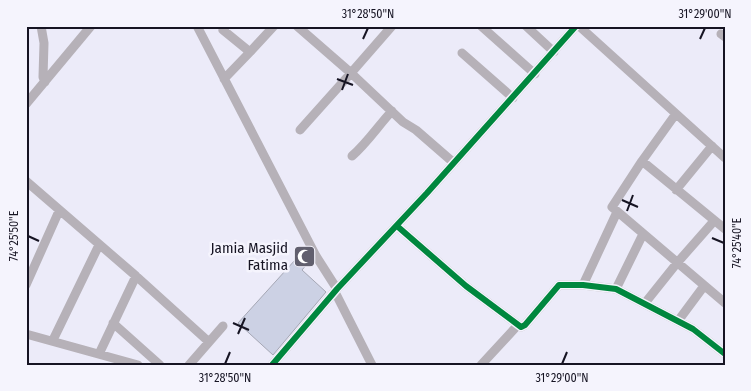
<svg xmlns="http://www.w3.org/2000/svg" width="751" height="391" viewBox="0 0 751 391" font-family="'Fira Sans Condensed',sans-serif">
<style>
.building{fill:#ccd1e4;stroke:#a5a7b4}
.lines{fill:none;stroke-linecap:round;stroke-linejoin:round}
.minor{stroke:#b6b1b8;stroke-width:9}
.cycleway-casing{stroke:#f5f4fd;stroke-width:9}
.cycleway{stroke:#00873e;stroke-width:6}
.ticks{fill:none;stroke:#161423;stroke-width:2}
.labels{text-anchor:middle;stroke-width:5;stroke-linejoin:round;paint-order:stroke}
.poi-label{font-size:15px;fill:#161423;stroke:#f5f4fd;text-anchor:end}
.neatline{fill:none;stroke:#161423;stroke-width:2}
.ticks-label{font-size:12px;text-anchor:middle;fill:#161423}
</style>
<rect width="100%" height="100%" fill="#ecebf9"/>
<path class="building" d="M305 249 310 258 308 263 302 270 326 292 273 355 238 323Z"/>
<g class="lines">
<path class="minor" d="M41 26 44 43 43 77 45 82
M197 26 316 256 337 289
M297 26 351 73 392 26
M481 26 535 74
M526 26 554 52
M579 26 725 158
M721 34 725 37
M250 52 274 26
M462 53 513 98
M224 79 250 52 223 30 226 26
M26 104 91 26
M675 115 642 161 612 207 725 303
M300 130 351 73 403 122 416 130 454 163
M352 156C367 143 378 126 392 111
M642 161 725 229
M26 181 136 276 209 342
M676 190 712 146
M397 226 466 286 521 327 525 325 559 285H583L616 289 693 329 725 354
M26 285 59 211
M583 285 617 212
M616 289 643 234
M335 292 372 365
M645 303 677 263 714 221
M678 321 704 286
M113 323 160 365
M26 334 138 365
M53 340 99 245
M99 354 136 276
M189 365 223 326
M272 365 337 289 427 193 576 26
M481 365 517 326"/>
<defs>
<path id="cycleway" d="M397 226 466 286 521 327 525 325 559 285H583L616 289 693 329 725 354
M272 365 337 289 427 193 576 26"/>
</defs>
<use href="#cycleway" class="cycleway-casing"/>
<use href="#cycleway" class="cycleway"/>
</g>
<path class="ticks" d="M363 39 368 28M700 39 705 28M337 79 353 85M342 90 348 74M622 200 638 207M627 211 633 195M28 236 39 241M712 238 724 243M233 323 249 330M238 334 245 318M225 364 230 352M562 364 567 352"/>
<defs>
<symbol id="mosque-square" viewBox="-11 -11 22 22"><rect x="-9" y="-9" width="18" height="18" rx="4" fill="#615f6e" stroke="#f5f4fd"/><path d="M3.5-4.9A6 6 0 1 0 3.5 4.9A5 5 0 1 1 3.5-4.9Z" fill="#fff"/></symbol>
</defs>
<g fill-rule="evenodd">
<use href="#mosque-square" x="292" y="244" width="25" height="25"/>
</g>
<g class="labels">
<g class="poi-label">
<text x="288" y="253">Jamia Masjid<tspan x="288" dy="17">Fatima</tspan></text>
</g>
</g>
<rect width="751" height="391" fill="none" stroke="#f5f4fd" stroke-width="55"/>
<rect x="28" y="28" width="696" height="336" class="neatline"/>
<g class="ticks-label">
<text x="368" y="18">31°28'50"N</text>
<text x="705" y="18">31°29'00"N</text>
<text transform="translate(14 236) rotate(-90)" y="4">74°25'50"E</text>
<text transform="translate(737 243) rotate(-90)" y="4">74°25'40"E</text>
<text x="225" y="382">31°28'50"N</text>
<text x="562" y="382">31°29'00"N</text>
</g>
</svg>
